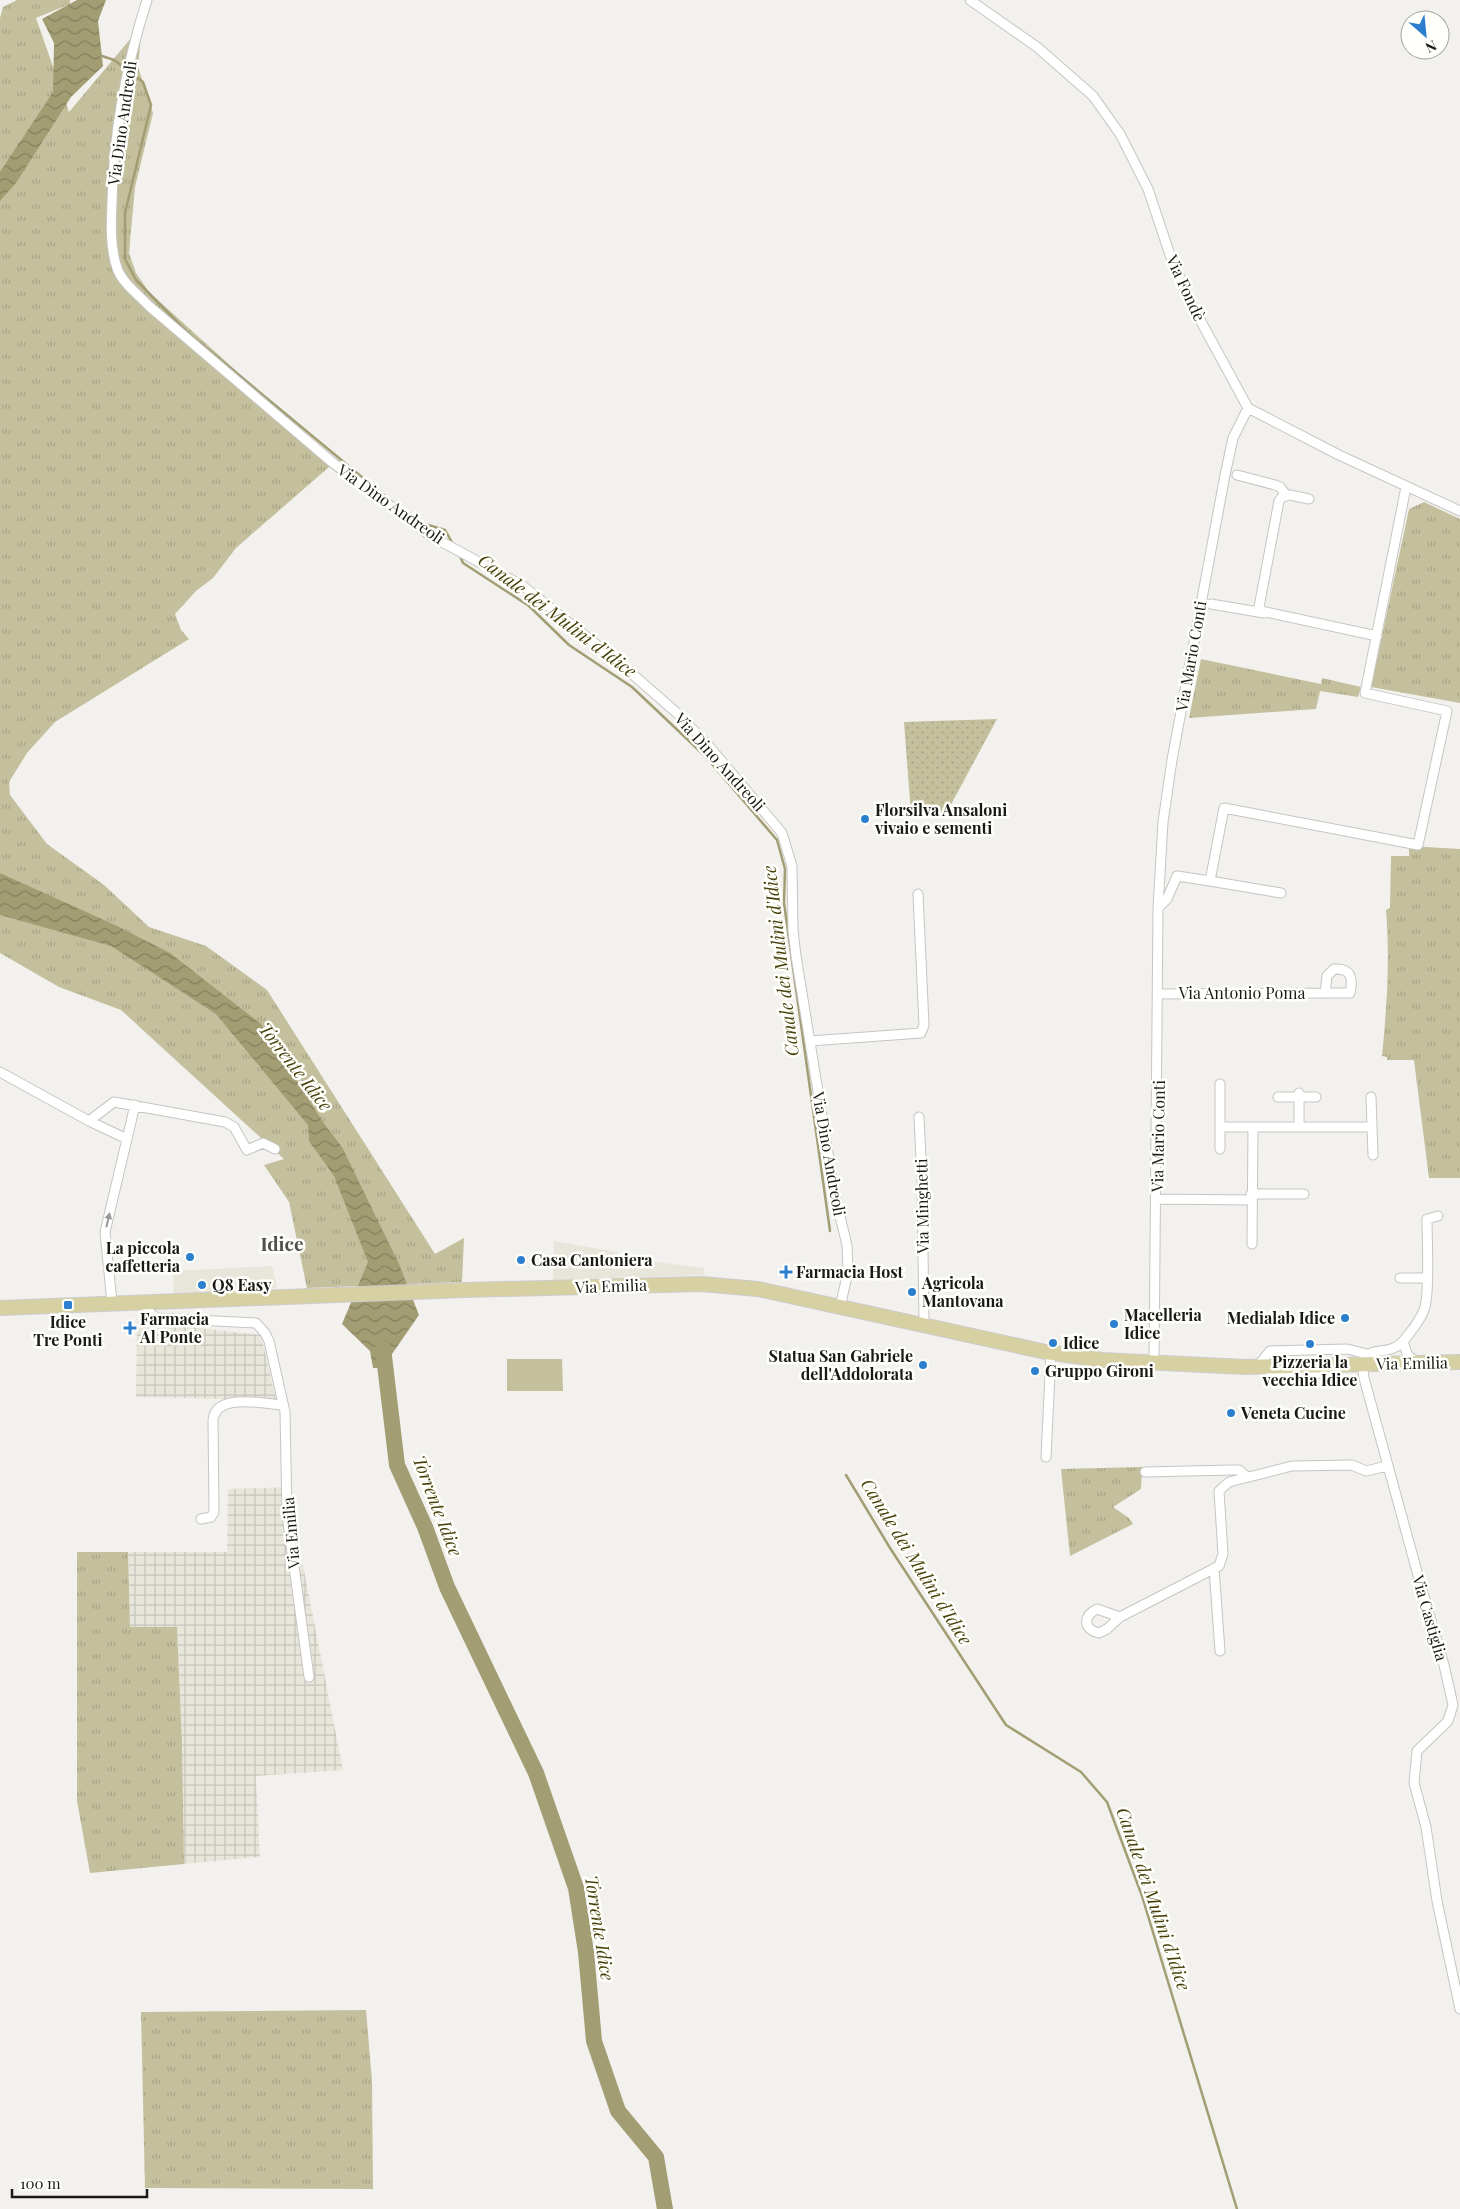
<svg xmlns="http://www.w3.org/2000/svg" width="1460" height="2209" viewBox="0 0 1460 2209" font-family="'Playfair Display',serif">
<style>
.built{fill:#e8e6db}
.industrial{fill:url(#industrial-grid)}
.grass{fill:url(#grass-tufts)}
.garden{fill:url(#garden-dots)}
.pitch{fill:#c4bf9c}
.water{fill:url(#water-waves)}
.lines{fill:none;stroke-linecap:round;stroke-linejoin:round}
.stream{stroke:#a39d73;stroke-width:2.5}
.river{stroke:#a39d73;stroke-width:16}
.street-casing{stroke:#c6c5c2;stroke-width:11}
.primary-casing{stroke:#cdcccc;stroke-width:16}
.street{stroke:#fff;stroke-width:9}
.primary{stroke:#d6d0a3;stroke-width:14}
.oneway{fill:#989897}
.poi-dot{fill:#2b7fce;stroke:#fffffb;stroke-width:2}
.labels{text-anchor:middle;stroke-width:5;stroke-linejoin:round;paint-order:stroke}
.street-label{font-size:16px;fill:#1a1918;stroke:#fffffb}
.poi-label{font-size:16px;font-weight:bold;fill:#1a1918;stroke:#fffffb;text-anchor:start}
.water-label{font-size:18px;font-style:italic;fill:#49410c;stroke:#fffffb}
.quarter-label{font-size:19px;font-weight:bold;fill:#50504d;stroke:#fffffb}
</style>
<defs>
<pattern id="industrial-grid" width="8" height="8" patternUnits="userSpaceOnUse" patternTransform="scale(1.25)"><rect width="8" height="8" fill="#e8e6db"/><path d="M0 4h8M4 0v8" fill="none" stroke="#c6c5bb"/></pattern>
<pattern id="grass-tufts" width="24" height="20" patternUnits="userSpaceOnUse" patternTransform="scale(1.25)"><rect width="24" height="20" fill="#c4bf9c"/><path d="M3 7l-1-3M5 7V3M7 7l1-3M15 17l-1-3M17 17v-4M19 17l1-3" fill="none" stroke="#a8a486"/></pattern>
<pattern id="garden-dots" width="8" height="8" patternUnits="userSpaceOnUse" patternTransform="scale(1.25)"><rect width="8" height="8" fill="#c4bf9c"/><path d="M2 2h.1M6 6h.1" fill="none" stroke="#a8a486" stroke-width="1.8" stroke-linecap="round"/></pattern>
<pattern id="water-waves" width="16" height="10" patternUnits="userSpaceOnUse" patternTransform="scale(1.25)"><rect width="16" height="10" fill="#a39d73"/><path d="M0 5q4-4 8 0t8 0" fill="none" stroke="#847f5d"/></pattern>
</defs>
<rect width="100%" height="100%" fill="#f2f1ee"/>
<path class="built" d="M554 1241 617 1252V1257L704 1268 705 1275 553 1280Z
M272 1266 277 1288 174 1294 173 1271Z"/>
<path class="industrial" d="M137 1321 261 1335 276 1400 136 1397Z
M291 1487 298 1540 343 1770 256 1776 260 1857 184 1864 182 1743 177 1627H130L128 1552H227L228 1489Z"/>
<path class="grass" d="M17 0H70V4L36 18 69 112 142 25 138 67 153 113 135 187 129 253 136 273 149 292 336 461 236 548 213 578 196 591 175 614 181 630 189 639 55 722 27 753 9 782 10 795 47 844 104 885 149 927 206 946 267 990 435 1254 464 1238 462 1282 307 1288 289 1202 264 1165 284 1159 121 1010 59 987 0 953V18L3 7Z
M1424 502 1460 519V703L1371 687 1409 509Z
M1201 659 1321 684 1322 678 1361 687 1358 697 1320 691 1316 709 1189 718Z
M1409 846 1460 849V1178H1429L1414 1060H1387V1057L1382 1056C1387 1007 1390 959 1386 910L1390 908 1391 856H1409Z
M1142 1467 1141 1489 1113 1507 1129 1518 1133 1524 1070 1556 1061 1469Z
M77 1552H128L130 1627H177L182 1743 184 1864 90 1873 77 1801Z
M366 2010 372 2081 373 2189 145 2188 141 2012Z"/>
<path class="garden" d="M997 719 947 812 911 814 904 722Z"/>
<path class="pitch" d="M507 1359H562L563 1391H507Z"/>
<path class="water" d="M77 0H106L98 21 103 66 71 97 16 183 0 201V172L53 92 54 43 42 19Z
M0 873 115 925 170 953 261 1024 325 1125 342 1147 399 1264 419 1315 392 1354V1368H373L370 1351 342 1324 368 1262 334 1176 309 1141 308 1125 216 1014 111 946 0 915Z"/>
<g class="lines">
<path class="stream" d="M99 55 114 60 143 82 151 105 125 213V259L136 280 187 332 398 507
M418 522 445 530 453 544
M460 556 463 563 529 606 569 645 632 687 706 757 777 840 785 869 784 903 830 1231
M846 1475 890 1548 1006 1725 1081 1772 1107 1802 1142 1896 1237 2209"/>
<path class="river" d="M383 1348 397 1465 425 1527 447 1587 536 1773 576 1888 586 1952 594 2041 618 2111 656 2157 665 2209"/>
<defs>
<path id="street" d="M147 0C126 66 113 135 112 203 111 225 110 247 117 268 122 283 139 295 149 306L333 463 431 536 523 586 622 665 678 714 708 745 782 833 792 866 793 931 796 956 835 1196 847 1245 848 1272 840 1307
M970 0 1037 47 1093 96 1120 134 1148 189 1170 255 1192 305 1248 408 1339 455 1460 511
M1237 475 1275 485 1280 487 1287 496
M1309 499 1290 495 1282 497 1279 501 1259 607 1261 611 1377 636
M1211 604 1264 613
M1210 881 1281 893
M1158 908 1167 899 1177 876 1210 881 1224 808 1418 845 1447 711 1365 693 1406 487
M1334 969C1352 968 1353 979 1350 993H1325L1327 976Z
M1158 994 1325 993
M810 1041 921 1033 924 1025 918 894
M0 1072 89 1121 127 1139
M1299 1093V1127
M1278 1097H1316
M1371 1097 1373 1155
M919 1117 922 1179 924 1324
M89 1121 114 1102 225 1122 234 1127 247 1150 263 1143 275 1149
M1220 1127H1372
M1220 1149V1084
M1251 1194H1304
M1157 1199 1251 1200
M1438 1216 1427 1219C1427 1237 1430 1296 1424 1310 1420 1321 1412 1330 1405 1339 1388 1362 1357 1337 1364 1378L1419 1579 1444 1665 1453 1705 1448 1721 1417 1751 1414 1783 1426 1827 1437 1901 1460 2009
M1252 1244 1253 1128
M1400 1278H1426
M145 1302 148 1311 156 1318 256 1323 265 1333 269 1341 285 1412 287 1515 309 1677
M112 1303 105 1232 135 1105
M1403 1342 1408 1356 1418 1362
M1154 1364 1158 908 1163 822 1172 760 1225 475 1233 438 1248 408
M1257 1367 1270 1351 1347 1349 1367 1354
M1268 1367 1272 1377 1316 1375 1322 1365
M1046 1457 1051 1353
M1145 1472 1232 1470H1239L1247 1477
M201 1519 211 1517 214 1512 213 1420C216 1392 264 1404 283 1405
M1214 1568 1220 1651
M1120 1617 1107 1629 1099 1633C1083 1629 1083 1616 1097 1609L1120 1617 1219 1566 1223 1554 1219 1491 1229 1482 1292 1466 1352 1465 1366 1471 1387 1466"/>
<path id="primary" d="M0 1308 464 1290 701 1284 758 1289 1046 1352 1102 1360 1245 1367 1460 1362"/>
</defs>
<use href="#street" class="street-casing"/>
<use href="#primary" class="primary-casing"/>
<use href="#street" class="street"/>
<use href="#primary" class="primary"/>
</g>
<defs><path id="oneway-solid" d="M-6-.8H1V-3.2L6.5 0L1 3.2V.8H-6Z" transform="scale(1.25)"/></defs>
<use class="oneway" href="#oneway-solid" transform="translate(108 1220) rotate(-77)"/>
<g class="poi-dot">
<circle cx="865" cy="819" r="5"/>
<circle cx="190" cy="1257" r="5"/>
<circle cx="521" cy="1260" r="5"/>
<path d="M783.5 1264.5h5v5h5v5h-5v5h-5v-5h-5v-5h5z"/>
<circle cx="202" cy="1285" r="5"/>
<circle cx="912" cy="1292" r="5"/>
<rect x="63" y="1300" width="10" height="10" rx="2.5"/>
<circle cx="1345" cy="1318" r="5"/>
<circle cx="1114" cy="1324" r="5"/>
<path d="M127.5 1320.5h5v5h5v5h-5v5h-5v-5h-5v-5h5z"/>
<circle cx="1053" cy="1343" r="5"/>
<circle cx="1310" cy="1344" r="5"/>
<circle cx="923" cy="1365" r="5"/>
<circle cx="1035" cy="1371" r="5"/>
<circle cx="1231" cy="1413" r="5"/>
</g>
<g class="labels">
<g class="street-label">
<text transform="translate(122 123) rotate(-82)" y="6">Via Dino Andreoli</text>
<text transform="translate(1186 288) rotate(65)" y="6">Via Fondè</text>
<text transform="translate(391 504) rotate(35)" y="6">Via Dino Andreoli</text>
<text transform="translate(1191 656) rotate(-80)" y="6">Via Mario Conti</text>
<text transform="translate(720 762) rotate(48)" y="6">Via Dino Andreoli</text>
<text x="1242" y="999">Via Antonio Poma</text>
<text transform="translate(1158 1136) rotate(-89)" y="6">Via Mario Conti</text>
<text transform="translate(829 1154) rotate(80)" y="6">Via Dino Andreoli</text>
<text transform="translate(922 1206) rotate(-91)" y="6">Via Minghetti</text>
<text transform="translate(611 1286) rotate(-2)" y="6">Via Emilia</text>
<text transform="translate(1412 1363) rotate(-1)" y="6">Via Emilia</text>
<text transform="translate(291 1533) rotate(-95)" y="6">Via Emilia</text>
<text transform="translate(1430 1618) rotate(74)" y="6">Via Castiglia</text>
</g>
<g class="poi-label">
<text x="875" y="816">Florsilva Ansaloni<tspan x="875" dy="18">vivaio e sementi</tspan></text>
<text x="180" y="1254" text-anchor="end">La piccola<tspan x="180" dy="18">caffetteria</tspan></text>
<text x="531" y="1266">Casa Cantoniera</text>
<text x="796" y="1278">Farmacia Host</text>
<text x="922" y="1289">Agricola<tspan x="922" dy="18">Mantovana</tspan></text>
<text x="212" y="1291">Q8 Easy</text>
<text x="1124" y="1321">Macelleria<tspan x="1124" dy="18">Idice</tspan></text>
<text x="1335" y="1324" text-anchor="end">Medialab Idice</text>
<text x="140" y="1325">Farmacia<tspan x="140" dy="18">Al Ponte</tspan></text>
<text x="68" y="1328" text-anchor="middle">Idice<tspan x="68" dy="18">Tre Ponti</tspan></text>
<text x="1063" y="1349">Idice</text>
<text x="913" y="1362" text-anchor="end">Statua San Gabriele<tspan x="913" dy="18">dell'Addolorata</tspan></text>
<text x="1310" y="1368" text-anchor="middle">Pizzeria la<tspan x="1310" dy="18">vecchia Idice</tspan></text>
<text x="1045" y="1377">Gruppo Gironi</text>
<text x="1241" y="1419">Veneta Cucine</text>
</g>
<g class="water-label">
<text transform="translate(557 616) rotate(37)" y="6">Canale dei Mulini d'Idice</text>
<text transform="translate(781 961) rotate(-97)" y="6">Canale dei Mulini d'Idice</text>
<text transform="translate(295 1067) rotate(52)" y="6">Torrente Idice</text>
<text transform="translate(437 1506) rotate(69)" y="6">Torrente Idice</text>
<text transform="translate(916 1562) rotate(58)" y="6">Canale dei Mulini d'Idice</text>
<text transform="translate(1153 1899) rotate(71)" y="6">Canale dei Mulini d'Idice</text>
<text transform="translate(599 1928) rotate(81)" y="6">Torrente Idice</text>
</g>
<g class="quarter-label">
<text x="282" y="1251">Idice</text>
</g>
</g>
<g transform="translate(1425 35) rotate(153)"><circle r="24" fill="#fffffb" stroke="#a3a3a0"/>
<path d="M0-4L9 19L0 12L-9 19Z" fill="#2b7fce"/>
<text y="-8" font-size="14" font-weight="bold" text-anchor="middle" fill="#1a1918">N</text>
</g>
<path d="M12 2189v8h135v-8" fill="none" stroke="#1a1918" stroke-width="2.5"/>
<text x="20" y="2189" font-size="15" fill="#1a1918" stroke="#fffffb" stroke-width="4" paint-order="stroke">100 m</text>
</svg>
